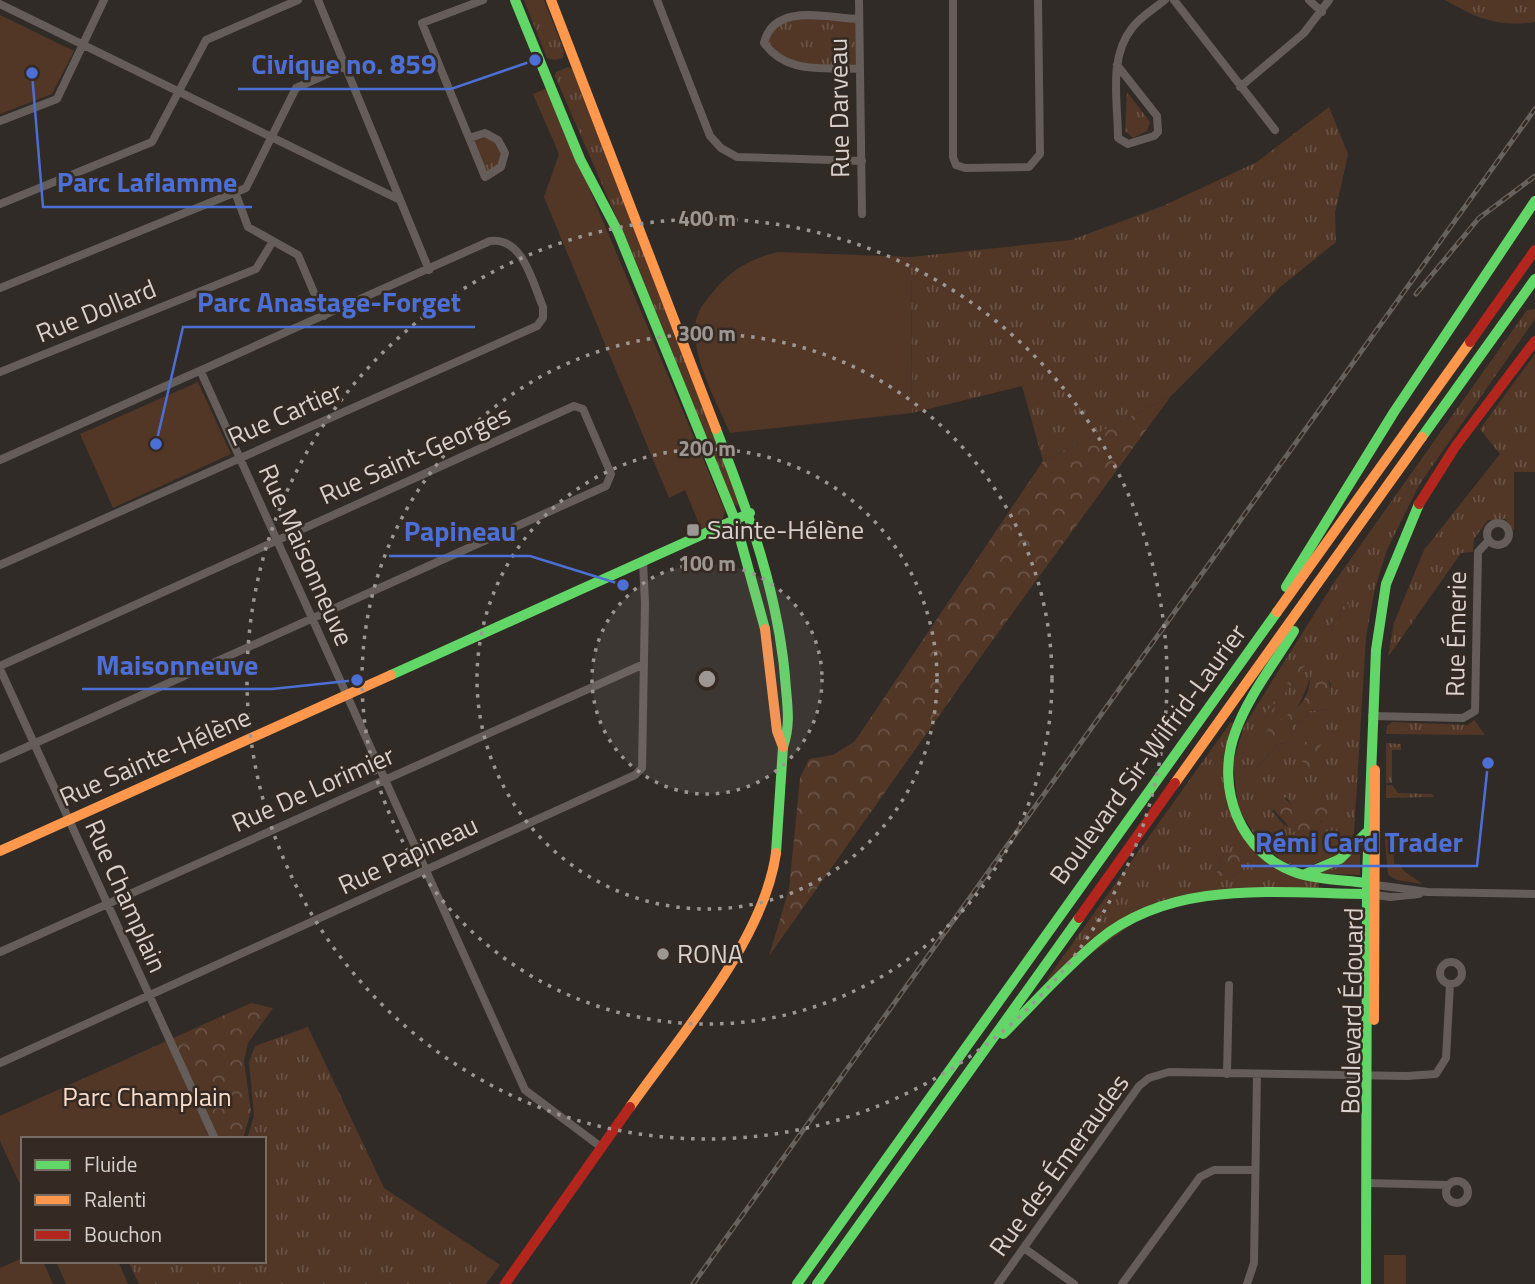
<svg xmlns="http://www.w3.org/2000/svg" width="1535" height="1284" viewBox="0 0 1535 1284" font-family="'Titillium Web',sans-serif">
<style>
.grass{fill:url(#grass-tufts);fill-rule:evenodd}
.forest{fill:url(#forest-crowns)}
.park{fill:#523727}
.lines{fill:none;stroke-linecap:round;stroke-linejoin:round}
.street{stroke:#645d59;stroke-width:8}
.fast{stroke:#63d668;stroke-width:10}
.slow{stroke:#ff974d;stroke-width:10}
.jam{stroke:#b3261e;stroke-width:10}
.rail-casing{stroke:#67625e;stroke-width:5}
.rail{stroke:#342a23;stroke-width:2.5;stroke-dasharray:8;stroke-linecap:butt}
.ring{fill:none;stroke:#9d9793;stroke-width:3.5;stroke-dasharray:3.5 7}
.poi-dot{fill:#9d9793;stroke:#342a23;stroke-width:2.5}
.labels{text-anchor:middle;stroke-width:5;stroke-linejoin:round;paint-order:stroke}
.street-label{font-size:26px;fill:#d8d1cd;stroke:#342a23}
.poi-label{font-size:26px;fill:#d8d1cd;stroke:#342a23;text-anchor:start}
.park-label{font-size:26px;fill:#fbddca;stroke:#342a23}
.centre{fill:#9d9793;stroke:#342a23;stroke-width:3.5}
.ring-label{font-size:21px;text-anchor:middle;font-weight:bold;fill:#9d9793;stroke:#342a23;stroke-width:5;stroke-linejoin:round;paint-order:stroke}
.leader{fill:none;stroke:#4c6fd5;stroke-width:2.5}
.callout-dot{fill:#4c6fd5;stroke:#342a23;stroke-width:2.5}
.callout-label{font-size:28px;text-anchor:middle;font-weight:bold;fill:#4c6fd5;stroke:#342a23;stroke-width:5;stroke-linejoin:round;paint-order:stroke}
</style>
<defs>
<pattern id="grass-tufts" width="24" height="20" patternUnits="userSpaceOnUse" patternTransform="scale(1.75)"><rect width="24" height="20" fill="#523727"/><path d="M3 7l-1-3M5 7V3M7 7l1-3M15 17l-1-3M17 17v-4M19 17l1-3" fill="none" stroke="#6a5345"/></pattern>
<pattern id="forest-crowns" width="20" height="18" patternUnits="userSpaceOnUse" patternTransform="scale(1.75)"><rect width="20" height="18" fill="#523727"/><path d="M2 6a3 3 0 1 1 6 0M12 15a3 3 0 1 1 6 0" fill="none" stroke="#6a5345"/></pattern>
</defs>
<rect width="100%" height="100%" fill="#302b27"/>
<path class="grass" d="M524 0H544L564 51 563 58 555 60 547 58Z
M1445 0H1535V22C1496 27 1479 19 1445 0Z
M781 18 858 19 859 69 791 66 764 43Z
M568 67 572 69 739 501 738 506 732 503 624 235 555 76 556 72Z
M1127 92 1150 122 1147 131 1133 138 1125 131Z
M1329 107 1348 154 1335 213 1336 242 1279 288 1171 396 1043 461 1022 386 912 413 911 257 1071 240 1163 206 1257 162Z
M486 138 496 142 501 153 498 165 487 172 473 139Z
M1535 309V319L1419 485 1387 550 1375 588 1366 637 1354 833 1342 853 1306 867 1284 863 1255 836 1238 807 1233 763 1244 726 1335 581 1527 310ZM1346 603 1349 606 1258 728ZM1319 663 1331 684 1328 709 1310 711 1302 721 1293 724V734L1285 744 1278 743 1257 768 1271 727C1309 709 1300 690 1319 663ZM1286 797 1292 805 1328 804 1321 822 1314 823 1306 831 1284 825 1272 811Z
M1535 354V472H1514V531L1505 519 1488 520 1474 539 1473 552 1461 553 1388 657 1394 623 1424 550 1500 454 1480 429Z
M1474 720 1485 735 1386 734 1387 726 1392 722 1468 725Z
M1231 722 1235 725 1225 763 1249 843 1319 883V888L1163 902 1051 982 1047 979ZM1239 855 1243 871 1231 876H1216L1222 856Z
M1386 743 1401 744V750H1392V783H1386Z
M1386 785H1392L1398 793 1432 794 1434 797 1386 798Z
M1385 838 1399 845 1393 846 1394 864H1399L1404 871 1423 884 1397 880 1388 875Z
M1360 847V875L1317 873Z
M308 1027 384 1188 500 1265 486 1284H139L128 1261H264V1139H247L254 1116 249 1062 255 1046Z"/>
<path class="forest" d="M1171 396 987 648 769 956 789 889 800 778 809 759 833 755 855 741 1043 461Z
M1346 603 1350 605 1259 728 1256 726Z
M1325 661 1332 698 1328 709 1310 711 1302 721 1293 724V734L1285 744 1278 743 1256 769C1259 757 1261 736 1269 728 1282 717 1297 712 1306 696 1312 684 1308 665 1325 661Z
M1318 735 1322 743 1318 751 1317 767 1307 771 1300 756 1309 739Z
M1282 796 1292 805 1307 798 1328 804 1327 817 1306 831 1294 832 1270 806Z
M1227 853 1239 855 1243 871 1231 876H1216L1222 856Z
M251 1003 273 1008 248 1043 244 1061 251 1111 243 1139H23L0 1116Z"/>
<path class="park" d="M0 15 74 51 52 94 0 114Z
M547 88 725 511 722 521 702 531 685 490 669 498 544 197 559 154 533 94Z
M777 252 911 257 912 413 730 433C717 402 685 346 698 314 701 306 708 298 713 292 730 270 751 259 777 252Z
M198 382 231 454 113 508 80 434Z
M168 1041 215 1139H23V1191L0 1141V1116Z
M1384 1255H1406V1284H1384Z
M23 1258V1261H43L53 1284H0V1268Z
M56 1261H118L128 1284H66Z"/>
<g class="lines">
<path class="street" d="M318 0 429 270
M657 0 710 136 721 148 737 157 862 161
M859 0 862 214
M953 0V157L956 165 965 168 1029 167 1040 154 1038 0
M1174 0 1275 130
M1309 0 1322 12
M0 4 400 200
M858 19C827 18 774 2 764 43 787 75 824 67 859 69
M1117 65 1157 116 1158 132 1154 136 1128 144 1118 138C1118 102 1108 58 1132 28 1140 17 1155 8 1165 0
M1240 87 1304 33 1329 0
M0 121 57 99 104 0
M469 138 485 133 498 140 505 153 501 167 485 177 422 23 483 0
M235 192 248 227 298 255 324 316
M0 204 152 142 206 40 298 0
M0 288 246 188 296 88 345 66
M0 372 256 269 273 241
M201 372 525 1090 601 1147
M0 460 490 241C523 237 532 281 543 307V318L537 326 0 565
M1487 534a11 11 0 1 1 22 0a11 11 0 1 1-22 0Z
M0 666 574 406 583 409 611 474 606 486 0 759
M0 669 215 1139
M1372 716 1463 718 1475 711 1478 552 1489 540
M1376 885 1428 892 1535 894
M1376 895 1390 897 1419 894
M0 952 644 664
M1440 973a11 11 0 1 1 22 0a11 11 0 1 1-22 0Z
M0 1063 635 775 642 768 645 603 643 562
M1227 1074 1229 985
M1446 1192a11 11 0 1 1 22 0a11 11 0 1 1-22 0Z
M1367 1183 1448 1185
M1024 1248 1074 1284
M998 1284 1139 1086 1149 1078 1169 1072 1407 1076 1436 1074 1446 1058 1450 984
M1122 1284 1200 1177 1214 1170H1255
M1247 1284 1254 1263 1257 1074"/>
<path class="fast" d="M515 0 580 159 618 232 735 520 765 629
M716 429C749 514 780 597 786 689 788 710 790 727 783 747L776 853
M1422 437 1535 279
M1286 587 1394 412 1535 201
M1294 631C1274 664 1248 696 1235 733 1215 788 1240 854 1297 873 1319 880 1343 880 1366 883
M391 675 750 513
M1305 874 1340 859 1366 833
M1003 1034C1034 1003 1065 968 1099 940 1173 879 1276 893 1366 894
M797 1284 1277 612
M817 1284 1079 918
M1366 1284 1367 876 1376 650 1386 584 1419 504"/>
<path class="slow" d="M551 0 716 429
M1277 612 1470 342
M765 629 777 731 783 747
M1175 783 1422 437
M0 851 391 675
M1374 1020 1375 770
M630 1107C680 1036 764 940 776 853"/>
<path class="jam" d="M1470 342 1535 250
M1419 504 1455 447 1535 341
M1079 918 1175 783
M505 1284 630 1107"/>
<defs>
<path id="rail" d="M1416 294 1479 218 1535 176
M693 1284 1535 109"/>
</defs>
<use href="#rail" class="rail-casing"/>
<use href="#rail" class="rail"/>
</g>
<circle cx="707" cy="679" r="115" fill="#9d9793" fill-opacity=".12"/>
<g class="ring">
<circle cx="707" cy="679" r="115"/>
<circle cx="707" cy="679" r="230"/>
<circle cx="707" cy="679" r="345"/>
<circle cx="707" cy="679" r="460"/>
</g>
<g class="poi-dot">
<rect x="686" y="523" width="14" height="14" rx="3.5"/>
<circle cx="663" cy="954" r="7"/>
</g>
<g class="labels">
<g class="street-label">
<text transform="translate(839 108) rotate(-91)" y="9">Rue Darveau</text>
<text transform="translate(96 311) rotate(-22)" y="9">Rue Dollard</text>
<text transform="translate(285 414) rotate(-24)" y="9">Rue Cartier</text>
<text transform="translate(415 455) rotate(-24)" y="9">Rue Saint-Georges</text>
<text transform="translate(306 555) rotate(66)" y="9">Rue Maisonneuve</text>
<text transform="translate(1456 634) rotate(-89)" y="9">Rue Émerie</text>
<text transform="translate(1148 754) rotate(-54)" y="9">Boulevard Sir-Wilfrid-Laurier</text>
<text transform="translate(155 757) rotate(-24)" y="9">Rue Sainte-Hélène</text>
<text transform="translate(313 789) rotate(-24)" y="9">Rue De Lorimier</text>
<text transform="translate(408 855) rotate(-25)" y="9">Rue Papineau</text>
<text transform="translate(126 896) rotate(66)" y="9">Rue Champlain</text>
<text transform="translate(1352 1011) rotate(-89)" y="9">Boulevard Édouard</text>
<text transform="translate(1059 1165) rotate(-54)" y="9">Rue des Émeraudes</text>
</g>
<g class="poi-label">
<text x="707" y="539">Sainte-Hélène</text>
<text x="677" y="963">RONA</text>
</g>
<g class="park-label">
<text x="147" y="1106">Parc Champlain</text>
</g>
</g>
<circle cx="707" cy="679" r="10" class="centre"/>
<g class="ring-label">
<text x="707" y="226">400 m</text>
<text x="707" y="341">300 m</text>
<text x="707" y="456">200 m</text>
<text x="707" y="571">100 m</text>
</g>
<path class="leader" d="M535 60L451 89H238M32 73L43 207H252M156 444L183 327H475M623 585L530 556H389M357 680L272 689H82M1488 763L1477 866H1241"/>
<g class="callout-dot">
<circle cx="535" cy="60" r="7"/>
<circle cx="32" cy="73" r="7"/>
<circle cx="156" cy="444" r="7"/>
<circle cx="623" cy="585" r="7"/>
<circle cx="357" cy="680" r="7"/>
<circle cx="1488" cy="763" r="7"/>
</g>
<g class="callout-label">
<text x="344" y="74">Civique no. 859</text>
<text x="147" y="192">Parc Laflamme</text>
<text x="329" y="312">Parc Anastage-Forget</text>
<text x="460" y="541">Papineau</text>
<text x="177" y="675">Maisonneuve</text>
<text x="1359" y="852">Rémi Card Trader</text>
</g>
<rect x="21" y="1137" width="245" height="126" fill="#342a23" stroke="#766d67" stroke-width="2"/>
<rect x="35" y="1160" width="35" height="10" fill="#63d668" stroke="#766d67" stroke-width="2"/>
<text x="84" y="1172" font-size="21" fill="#d8d1cd">Fluide</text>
<rect x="35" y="1195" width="35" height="10" fill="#ff974d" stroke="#766d67" stroke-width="2"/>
<text x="84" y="1207" font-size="21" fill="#d8d1cd">Ralenti</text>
<rect x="35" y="1230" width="35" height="10" fill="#b3261e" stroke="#766d67" stroke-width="2"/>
<text x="84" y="1242" font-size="21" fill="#d8d1cd">Bouchon</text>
</svg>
